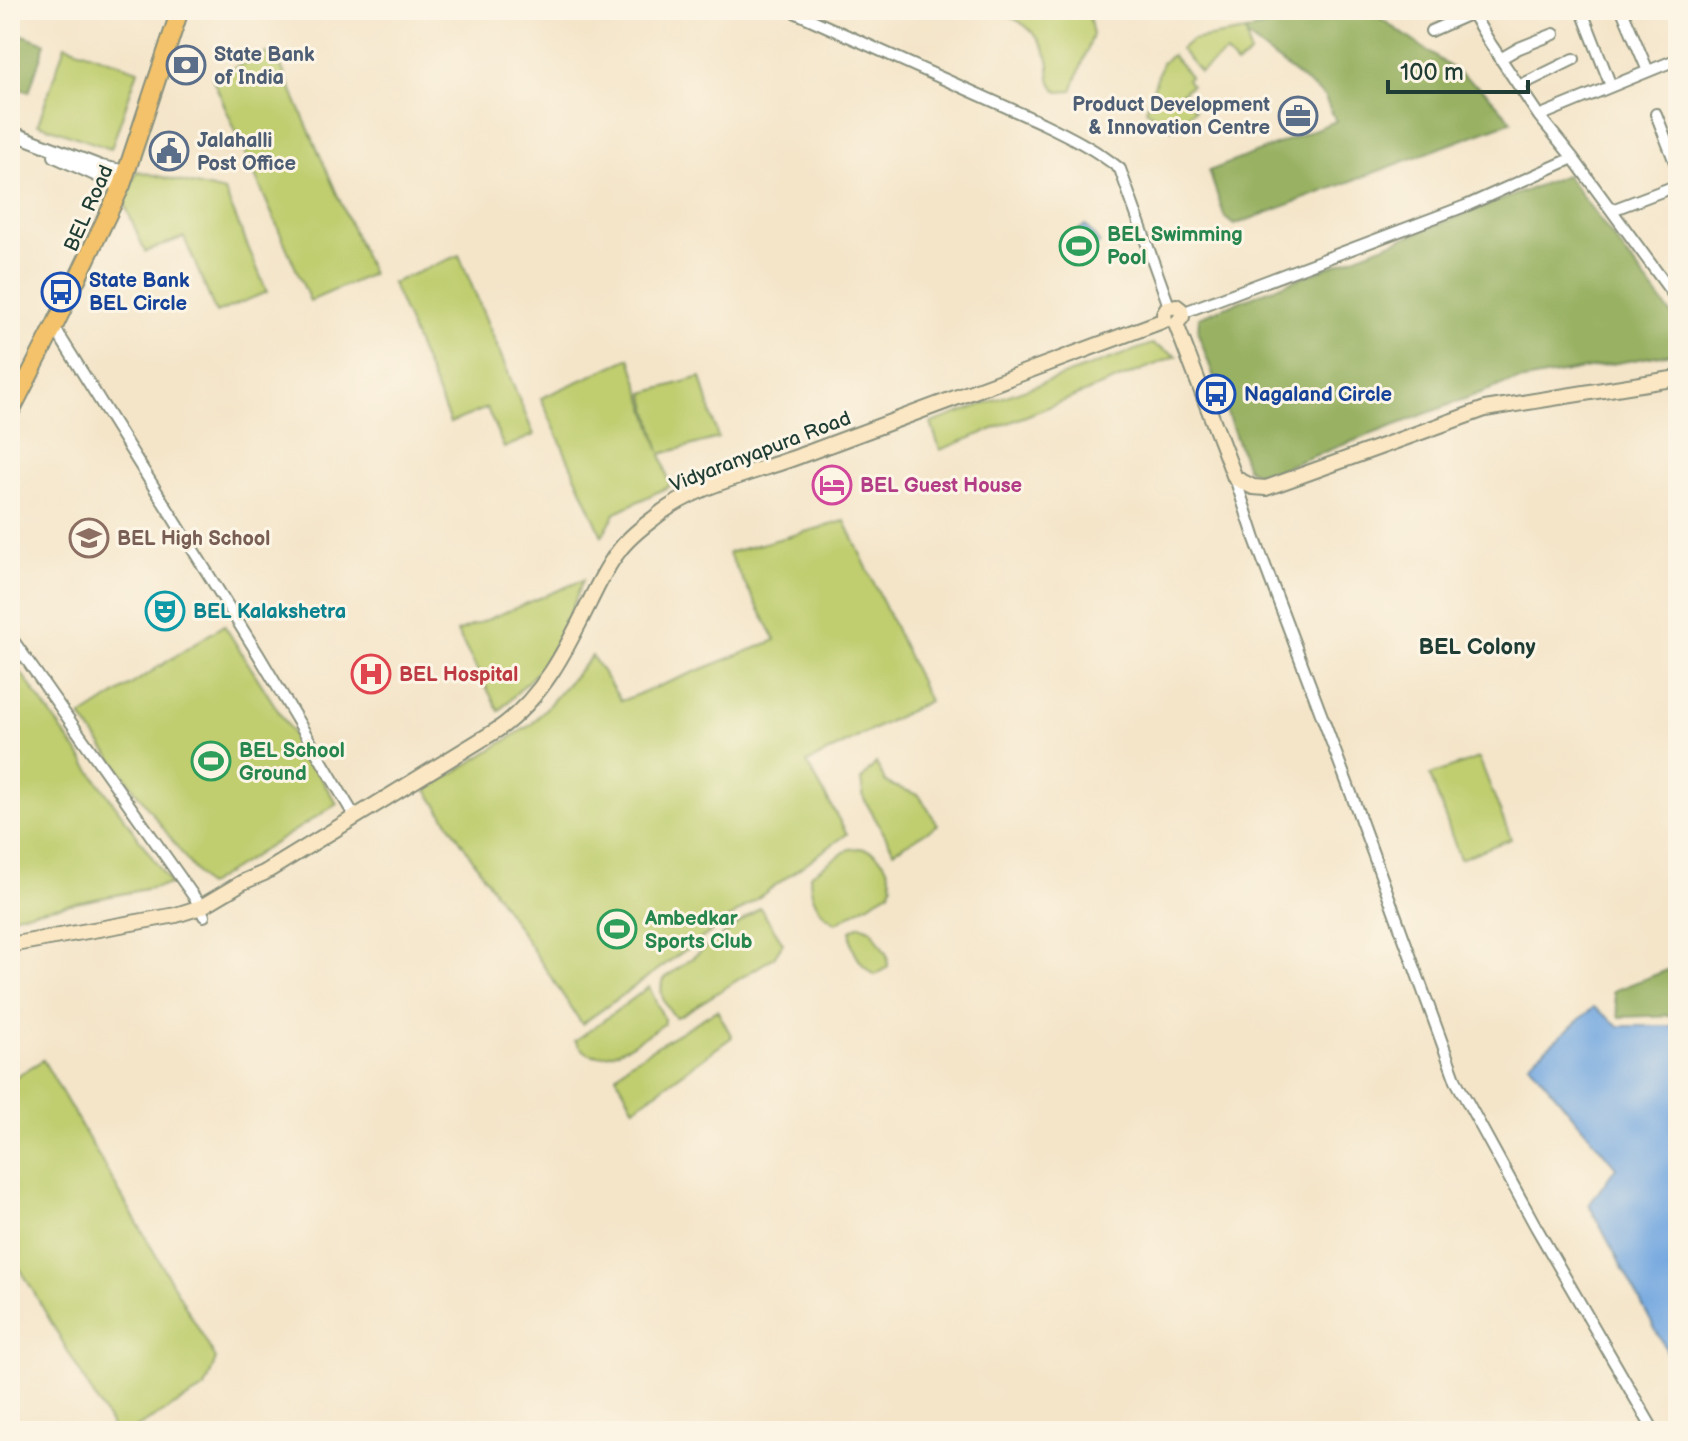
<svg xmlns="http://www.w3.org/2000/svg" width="1688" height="1441" viewBox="0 0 1688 1441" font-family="'Balsamiq Sans',sans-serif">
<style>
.green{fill:#c0ce70;stroke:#708652;stroke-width:2}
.forest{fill:#98b162;stroke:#5c774b;stroke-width:2}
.water{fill:#73a7e0;stroke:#49728a;stroke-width:2}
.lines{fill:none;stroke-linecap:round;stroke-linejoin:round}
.minor-casing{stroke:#8a917e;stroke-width:14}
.tertiary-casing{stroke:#8a917e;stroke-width:16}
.secondary-casing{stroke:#8a917e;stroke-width:18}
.primary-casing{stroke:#8a917e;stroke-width:20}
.minor{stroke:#fff;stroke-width:10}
.tertiary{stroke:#fff;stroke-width:12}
.secondary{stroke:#fbe7c3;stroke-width:14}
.primary{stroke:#f4c26a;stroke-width:16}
.labels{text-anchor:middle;stroke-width:6;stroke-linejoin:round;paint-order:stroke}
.service-label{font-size:20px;font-weight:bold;fill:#4e5e75;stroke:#fcf5e5;text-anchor:start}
.street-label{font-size:20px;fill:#1f3d34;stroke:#fcf5e5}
.leisure-label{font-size:20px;font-weight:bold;fill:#27864d;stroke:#fcf5e5;text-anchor:start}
.transit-label{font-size:20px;font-weight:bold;fill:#164399;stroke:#fcf5e5;text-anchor:start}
.hotel-label{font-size:20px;font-weight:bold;fill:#b23c85;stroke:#fcf5e5;text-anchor:start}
.education-label{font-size:20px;font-weight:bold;fill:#785e54;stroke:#fcf5e5;text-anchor:start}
.culture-label{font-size:20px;font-weight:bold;fill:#0d838f;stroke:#fcf5e5;text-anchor:start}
.health-label{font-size:20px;font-weight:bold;fill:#be3a42;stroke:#fcf5e5;text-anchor:start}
.neighbourhood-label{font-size:22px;font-weight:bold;fill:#1f3d34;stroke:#fcf5e5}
</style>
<rect width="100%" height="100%" fill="#fcf5e5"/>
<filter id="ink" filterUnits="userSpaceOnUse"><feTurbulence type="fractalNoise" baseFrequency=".0125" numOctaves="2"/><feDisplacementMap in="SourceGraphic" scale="16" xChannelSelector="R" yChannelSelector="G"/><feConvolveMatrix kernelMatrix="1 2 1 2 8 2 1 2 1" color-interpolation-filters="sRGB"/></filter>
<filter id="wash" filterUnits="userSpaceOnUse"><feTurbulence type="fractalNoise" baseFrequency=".006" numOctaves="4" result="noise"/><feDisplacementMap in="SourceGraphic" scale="32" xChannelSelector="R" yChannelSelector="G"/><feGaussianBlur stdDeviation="1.8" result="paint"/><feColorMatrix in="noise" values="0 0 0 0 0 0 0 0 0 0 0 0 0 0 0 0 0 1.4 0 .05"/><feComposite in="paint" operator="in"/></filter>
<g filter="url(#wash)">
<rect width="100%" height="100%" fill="#f4e5c9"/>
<path class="green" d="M994 10H1088L1093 35 1072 91 1058 92C1045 79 1052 70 1047 55 1037 30 1018 18 994 10Z
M1246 31 1250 54 1236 65 1226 53 1200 72 1180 49 1192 40Z
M65 45 138 70 111 149 38 124Z
M274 50 372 274 310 301 212 77Z
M1172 55 1190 76 1187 79 1191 85 1182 93 1195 110 1171 129 1146 110 1162 63Z
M137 171 225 192 267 292 216 313 184 237 145 252 124 202Z
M459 255 534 435 504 448 487 408 450 423 392 283Z
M1152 344 1177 356 940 450 931 423Z
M630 358 660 452 644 393 701 377 718 438 661 454 670 486 616 512 602 536 541 398Z
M845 521 929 701 807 763 847 834 582 1024 427 790 532 724 592 656 621 701 776 640 728 553Z
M583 580 562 633 543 666 499 711 457 632Z
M224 625 337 804 206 886 81 717Z
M10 657 171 884 10 916Z
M1479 758 1511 839 1460 859 1430 775Z
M876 763 885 781 891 785 919 795 938 825 894 851 864 799 861 780Z
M860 848C880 851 889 866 892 885L889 892 836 923C817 911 810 897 810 875L849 849Z
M760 908 783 943 774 957 680 1016 675 1017C665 1005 656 992 665 978Z
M860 925 872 930 887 955 888 967 874 975C860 965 849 948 851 930Z
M649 987 664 1019V1024C646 1035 613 1062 590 1054 585 1052 579 1046 575 1041Z
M717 1010 732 1037 634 1108 616 1076 629 1063Z
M43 1060 216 1359 205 1388 130 1431H114L10 1251V1080Z"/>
<path class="forest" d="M1264 10H1369L1486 92 1512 121 1234 225 1225 218 1209 171 1336 121 1324 96 1247 37 1246 31 1266 27Z
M10 30 45 43 29 92 10 85Z
M1566 175 1678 323V352L1507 383 1261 476 1247 468 1198 333 1199 317Z
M1678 966V1015L1619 1017 1613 991Z"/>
<path class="water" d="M1085 225 1100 243 1072 266 1058 248Z
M1594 1007 1619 1026H1678V1372L1589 1205 1616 1167 1529 1063Z"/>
</g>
<g filter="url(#ink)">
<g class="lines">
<defs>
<path id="minor" d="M790 10 1042 123C1069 136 1097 150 1120 169L1169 306
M1470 10 1490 43 1539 116 1573 158 1678 301
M1622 10 1648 71
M1583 14 1611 86
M1431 31 1472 13
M1500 59 1519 48 1554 34
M1519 86 1574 59
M1656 114 1678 170
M1539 116 1678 59
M1612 210 1678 185
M1182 313 1468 205 1573 158
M54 327 258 654 355 817
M1235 478 1255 539 1352 796 1456 1081 1536 1227 1654 1431
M10 636 197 901 204 916"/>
<path id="tertiary" d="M10 132 101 167 126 172
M55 156 121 186"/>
<path id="secondary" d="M1165 320 1164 314 1167 308 1176 306 1181 310 1182 317 1176 324
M1176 324 1235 478 1253 487 1266 488 1485 409 1678 378
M10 945 176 915 201 907 243 882 264 873 497 730C543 698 567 648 591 599 599 583 607 566 618 552 627 539 641 528 653 519 694 484 753 474 802 455 923 409 1044 364 1165 320"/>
<path id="primary" d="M10 413 54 327 122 185 180 10"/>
</defs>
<use href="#minor" class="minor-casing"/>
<use href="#tertiary" class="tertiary-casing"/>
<use href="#secondary" class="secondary-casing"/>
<use href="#primary" class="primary-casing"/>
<use href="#minor" class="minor"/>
<use href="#tertiary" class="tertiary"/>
<use href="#secondary" class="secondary"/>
<use href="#primary" class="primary"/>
</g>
</g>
<defs>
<symbol id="bank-ring" viewBox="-11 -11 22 22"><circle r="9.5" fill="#fcf5e5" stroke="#5c6f8a" stroke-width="1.5"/><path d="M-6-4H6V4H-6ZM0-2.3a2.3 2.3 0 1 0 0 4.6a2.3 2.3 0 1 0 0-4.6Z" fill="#5c6f8a"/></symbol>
<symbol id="office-ring" viewBox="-11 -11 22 22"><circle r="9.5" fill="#fcf5e5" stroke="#5c6f8a" stroke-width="1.5"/><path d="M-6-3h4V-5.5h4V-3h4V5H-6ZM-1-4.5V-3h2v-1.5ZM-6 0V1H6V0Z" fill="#5c6f8a"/></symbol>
<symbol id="civic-ring" viewBox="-11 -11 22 22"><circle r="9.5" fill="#fcf5e5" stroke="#5c6f8a" stroke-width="1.5"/><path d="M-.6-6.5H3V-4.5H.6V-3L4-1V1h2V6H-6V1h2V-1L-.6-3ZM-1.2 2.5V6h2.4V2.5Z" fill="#5c6f8a"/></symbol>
<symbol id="stadium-ring" viewBox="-11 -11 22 22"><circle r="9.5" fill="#fcf5e5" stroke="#2e9e5b" stroke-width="1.5"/><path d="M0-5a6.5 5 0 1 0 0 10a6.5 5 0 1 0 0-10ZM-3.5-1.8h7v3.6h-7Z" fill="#2e9e5b"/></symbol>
<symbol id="bus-ring" viewBox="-11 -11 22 22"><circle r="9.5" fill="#fcf5e5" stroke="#1a4fb4" stroke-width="1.5"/><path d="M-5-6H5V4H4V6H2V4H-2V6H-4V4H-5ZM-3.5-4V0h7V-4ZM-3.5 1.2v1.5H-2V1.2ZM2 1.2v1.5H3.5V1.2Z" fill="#1a4fb4"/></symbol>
<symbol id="hotel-ring" viewBox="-11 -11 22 22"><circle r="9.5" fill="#fcf5e5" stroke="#d1479c" stroke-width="1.5"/><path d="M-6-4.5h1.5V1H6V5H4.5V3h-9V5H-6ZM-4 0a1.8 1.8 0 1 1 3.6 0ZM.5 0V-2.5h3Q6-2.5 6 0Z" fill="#d1479c"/></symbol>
<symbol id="school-ring" viewBox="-11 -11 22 22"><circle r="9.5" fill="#fcf5e5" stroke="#8d6e63" stroke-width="1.5"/><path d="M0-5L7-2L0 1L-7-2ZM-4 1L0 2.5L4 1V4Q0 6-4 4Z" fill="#8d6e63"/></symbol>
<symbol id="theatre-ring" viewBox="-11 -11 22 22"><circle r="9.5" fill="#fcf5e5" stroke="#0f9aa8" stroke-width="1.5"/><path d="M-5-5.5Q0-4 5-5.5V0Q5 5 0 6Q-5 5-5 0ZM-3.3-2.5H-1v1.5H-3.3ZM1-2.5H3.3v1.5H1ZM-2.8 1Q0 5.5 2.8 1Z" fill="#0f9aa8"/></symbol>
<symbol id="hospital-ring" viewBox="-11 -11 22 22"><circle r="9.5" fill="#fcf5e5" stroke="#e0444e" stroke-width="1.5"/><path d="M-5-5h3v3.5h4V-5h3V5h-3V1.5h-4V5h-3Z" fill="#e0444e"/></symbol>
</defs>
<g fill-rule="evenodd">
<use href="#bank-ring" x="164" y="43" width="44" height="44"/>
<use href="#office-ring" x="1276" y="94" width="44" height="44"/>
<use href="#civic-ring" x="147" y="129" width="44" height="44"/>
<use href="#stadium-ring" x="1057" y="224" width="44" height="44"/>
<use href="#bus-ring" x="39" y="270" width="44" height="44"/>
<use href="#bus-ring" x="1194" y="372" width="44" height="44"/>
<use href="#hotel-ring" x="810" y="463" width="44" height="44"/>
<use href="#school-ring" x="67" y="516" width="44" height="44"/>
<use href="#theatre-ring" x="143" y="589" width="44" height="44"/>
<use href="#hospital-ring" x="349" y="652" width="44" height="44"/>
<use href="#stadium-ring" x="189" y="739" width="44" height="44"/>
<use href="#stadium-ring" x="595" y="907" width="44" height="44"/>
</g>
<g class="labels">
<g class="service-label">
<text x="214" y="61">State Bank<tspan x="214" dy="23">of India</tspan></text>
<text x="1270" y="111" text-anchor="end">Product Development<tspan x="1270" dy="23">&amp; Innovation Centre</tspan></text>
<text x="197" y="147">Jalahalli<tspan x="197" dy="23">Post Office</tspan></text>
</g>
<g class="street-label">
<text transform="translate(88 208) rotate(-66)" y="7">BEL Road</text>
<text transform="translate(760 451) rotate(-21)" y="7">Vidyaranyapura Road</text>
</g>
<g class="leisure-label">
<text x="1107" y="241">BEL Swimming<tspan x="1107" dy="23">Pool</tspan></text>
<text x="239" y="757">BEL School<tspan x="239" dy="23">Ground</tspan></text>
<text x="645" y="925">Ambedkar<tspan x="645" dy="23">Sports Club</tspan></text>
</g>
<g class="transit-label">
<text x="89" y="287">State Bank<tspan x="89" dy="23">BEL Circle</tspan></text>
<text x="1244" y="401">Nagaland Circle</text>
</g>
<g class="hotel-label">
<text x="860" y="492">BEL Guest House</text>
</g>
<g class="education-label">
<text x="117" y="545">BEL High School</text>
</g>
<g class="culture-label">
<text x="193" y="618">BEL Kalakshetra</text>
</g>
<g class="health-label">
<text x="399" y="681">BEL Hospital</text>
</g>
<g class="neighbourhood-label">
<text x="1477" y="654">BEL Colony</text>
</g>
</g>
<rect width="1688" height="1441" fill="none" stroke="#fcf5e5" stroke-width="40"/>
<path d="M1388 80v12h140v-12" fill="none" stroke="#1f3d34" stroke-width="4"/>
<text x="1400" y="80" font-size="24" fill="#1f3d34" stroke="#fcf5e5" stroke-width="6" paint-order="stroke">100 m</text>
</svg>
